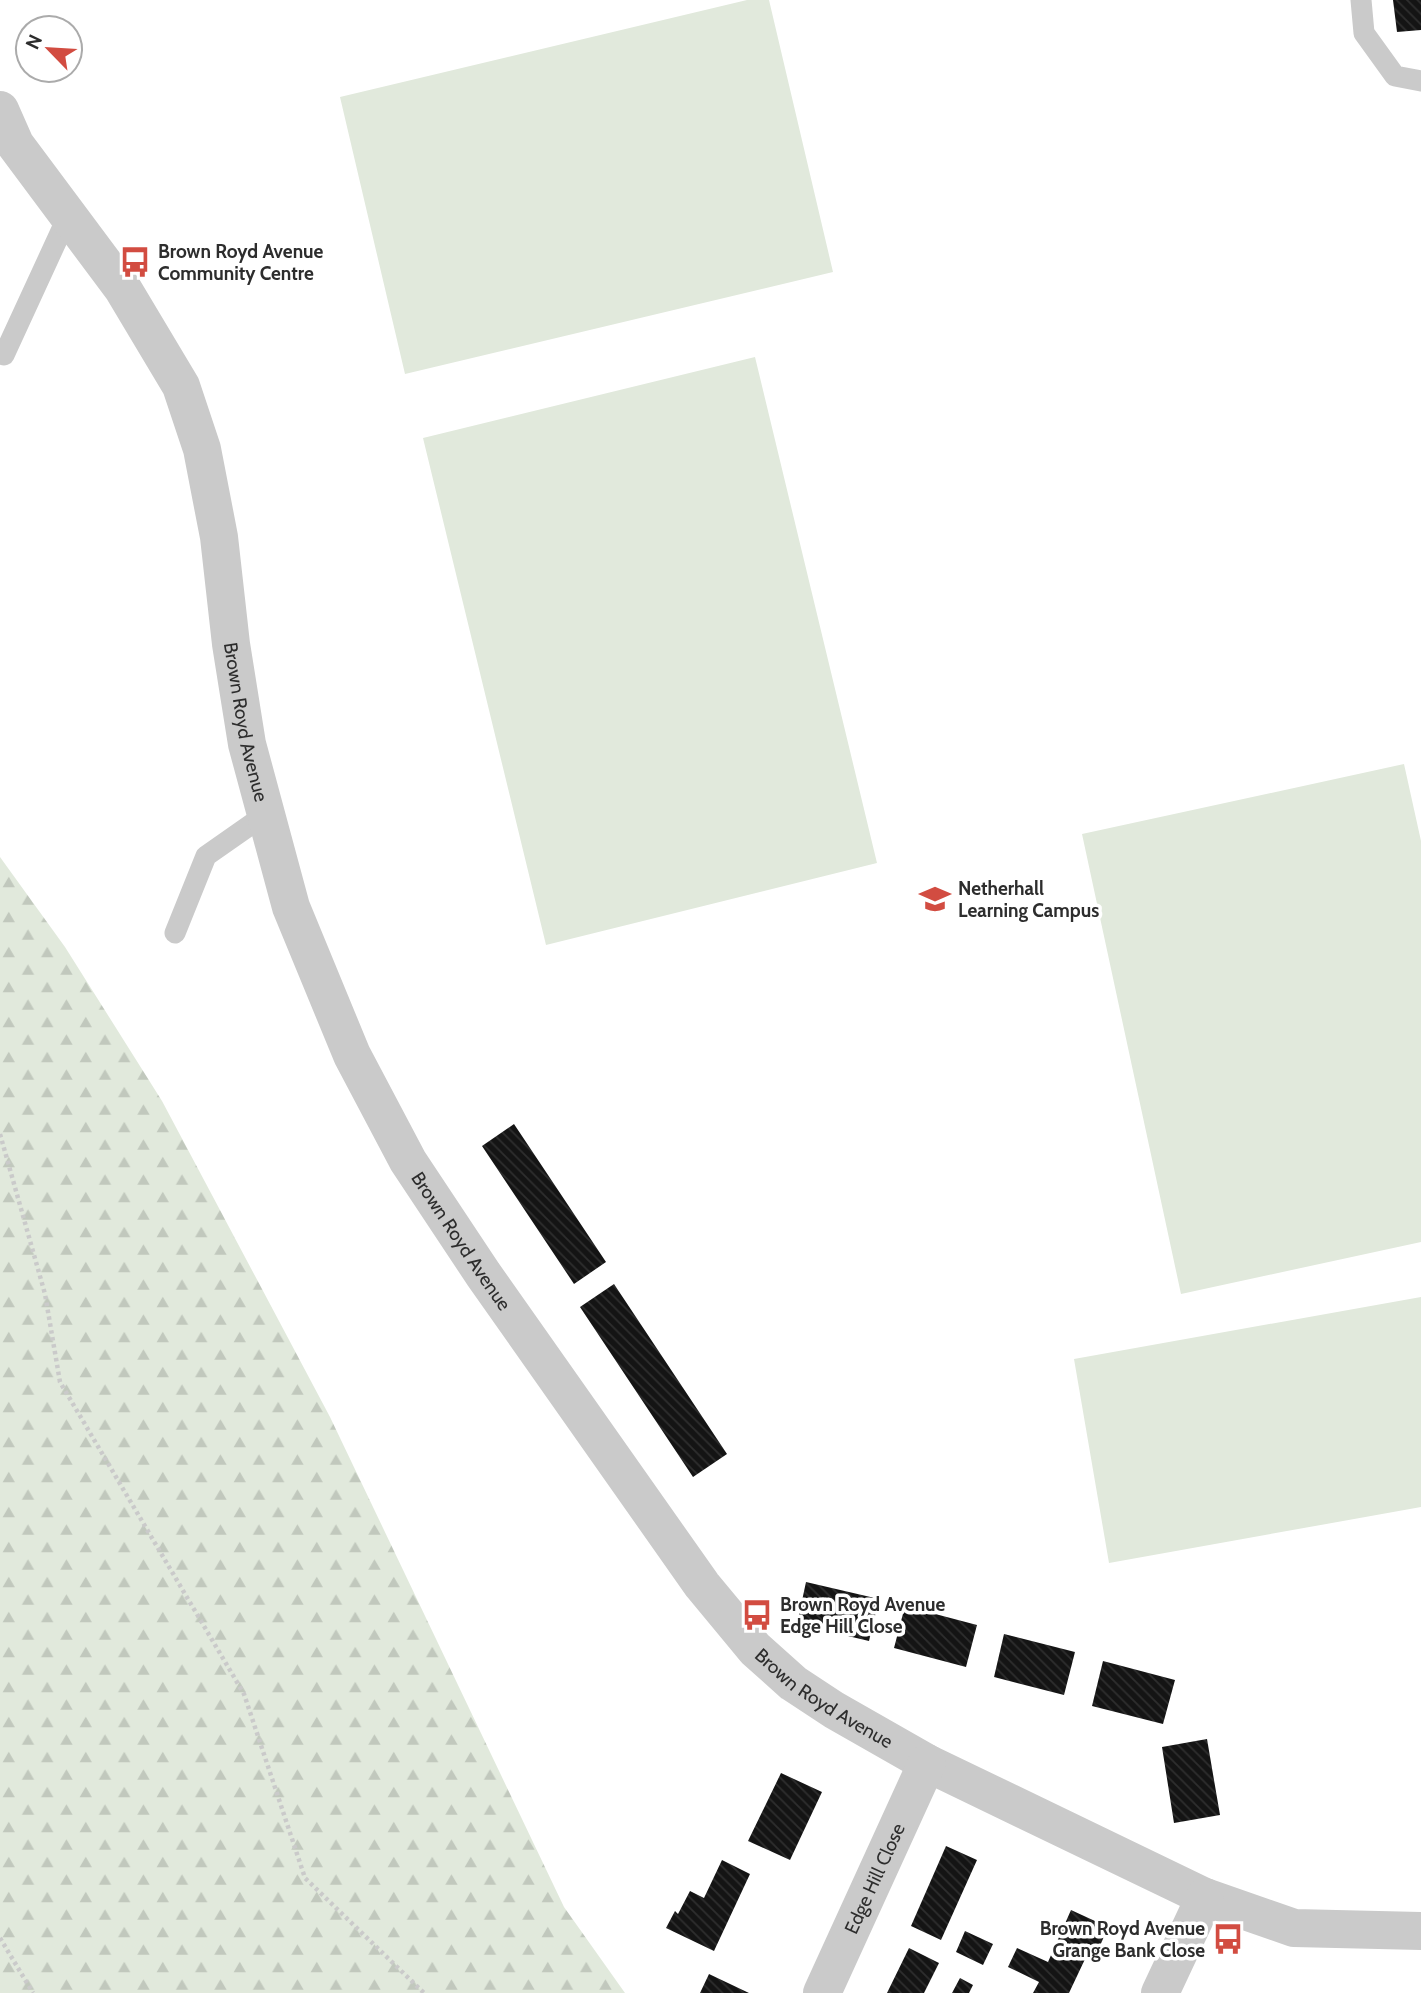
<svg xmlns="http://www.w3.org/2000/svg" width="1421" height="1993" viewBox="0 0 1421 1993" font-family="Cabin,sans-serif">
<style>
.forest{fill:url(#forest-firs)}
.pitch{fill:#e1e9dc}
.building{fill:url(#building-back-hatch)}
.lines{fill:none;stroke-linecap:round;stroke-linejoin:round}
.path{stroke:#cacaca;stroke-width:4.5;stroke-dasharray:3.5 3.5;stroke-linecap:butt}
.lane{stroke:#cacaca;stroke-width:21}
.street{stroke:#cacaca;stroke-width:38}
.labels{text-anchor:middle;stroke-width:7;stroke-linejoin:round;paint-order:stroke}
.poi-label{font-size:19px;font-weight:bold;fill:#2d2d2d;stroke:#fff;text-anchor:start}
.street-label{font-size:19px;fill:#2d2d2d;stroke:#fff}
</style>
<defs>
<pattern id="forest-firs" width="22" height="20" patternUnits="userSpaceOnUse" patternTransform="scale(1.75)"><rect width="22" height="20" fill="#e1e9dc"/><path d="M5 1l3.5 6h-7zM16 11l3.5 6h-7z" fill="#c1c8bd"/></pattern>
<pattern id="building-back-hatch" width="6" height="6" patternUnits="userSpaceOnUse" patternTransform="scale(1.75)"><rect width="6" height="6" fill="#141414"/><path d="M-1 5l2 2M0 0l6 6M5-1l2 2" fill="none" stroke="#2e2e2e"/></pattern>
</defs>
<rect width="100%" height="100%" fill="#fff"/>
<path class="forest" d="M0 857 65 947 162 1101 330 1417 564 1907 625 1993H0Z"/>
<path class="pitch" d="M747 0H769L833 272 405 374 340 97Z
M755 357 877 863 546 945 423 438Z
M1404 764 1421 841V1242L1181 1294 1082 834Z
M1421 1297V1507L1109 1563 1074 1359Z"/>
<path class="building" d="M1393 0H1421V30L1397 32Z
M514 1124 606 1262 574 1284 482 1146Z
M614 1284 727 1454 693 1477 580 1307Z
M806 1582 879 1599 869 1641 797 1624Z
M905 1606 977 1625 966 1667 894 1648Z
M1004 1634 1075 1652 1064 1695 994 1677Z
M1103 1661 1175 1680 1163 1724 1092 1706Z
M1207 1739 1220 1815 1174 1823 1162 1747Z
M781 1773 822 1792 790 1860 748 1841Z
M946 1846 977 1860 941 1940 911 1926Z
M722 1860 750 1874 714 1951 666 1928 675 1911 678 1914 690 1891 704 1898Z
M1071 1910 1108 1927 1094 1960 1086 1957 1069 1993H1033L1039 1982 1008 1967 1017 1948 1048 1962Z
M965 1931 993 1944 983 1965 956 1952Z
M909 1948 939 1963 924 1993H887Z
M709 1974 749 1993H700Z
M960 1978 973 1985 969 1993H952Z"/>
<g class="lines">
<path class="path" d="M0 1134 45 1294 60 1382 244 1694 305 1878 424 1993
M0 1938 33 1993"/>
<path class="lane" d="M1361 0 1364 33 1395 76 1421 81
M4 355 68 216
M175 933 206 856 266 814"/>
<g class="street">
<path id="s1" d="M0 110 15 144 123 289 181 386 202 449 219 537 231 644 247 744 291 907 352 1055 408 1161 483 1274 702 1585 755 1649 793 1683 834 1710 927 1763 1205 1897 1294 1928 1421 1931"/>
<path id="s2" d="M822 1993 927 1763"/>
<path d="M1160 1993 1205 1897"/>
</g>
</g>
<defs>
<symbol id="bus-bare" viewBox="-9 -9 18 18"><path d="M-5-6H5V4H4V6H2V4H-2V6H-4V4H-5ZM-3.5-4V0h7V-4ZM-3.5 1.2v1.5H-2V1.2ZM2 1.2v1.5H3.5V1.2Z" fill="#d24c41" stroke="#fff" stroke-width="2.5" paint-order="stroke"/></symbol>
<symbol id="school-bare" viewBox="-9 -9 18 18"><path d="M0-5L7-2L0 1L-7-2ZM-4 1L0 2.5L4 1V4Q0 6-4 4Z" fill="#d24c41" stroke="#fff" stroke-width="2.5" paint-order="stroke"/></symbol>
</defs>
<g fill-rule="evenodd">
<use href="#bus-bare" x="113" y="240" width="44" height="44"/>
<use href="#school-bare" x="913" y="877" width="44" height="44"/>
<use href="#bus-bare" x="735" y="1593" width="44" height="44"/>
<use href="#bus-bare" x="1206" y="1917" width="44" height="44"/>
</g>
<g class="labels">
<g class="poi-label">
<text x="158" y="258">Brown Royd Avenue<tspan x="158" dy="22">Community Centre</tspan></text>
<text x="958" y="895">Netherhall<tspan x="958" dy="22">Learning Campus</tspan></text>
<text x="780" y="1611">Brown Royd Avenue<tspan x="780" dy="22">Edge Hill Close</tspan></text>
<text x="1205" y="1935" text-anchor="end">Brown Royd Avenue<tspan x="1205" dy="22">Grange Bank Close</tspan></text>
</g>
<g class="street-label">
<text dy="7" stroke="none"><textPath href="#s1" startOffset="674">Brown Royd Avenue</textPath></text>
<text dy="7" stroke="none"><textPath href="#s1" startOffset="1241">Brown Royd Avenue</textPath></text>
<text dy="7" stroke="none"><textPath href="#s1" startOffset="1829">Brown Royd Avenue</textPath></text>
<text dy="7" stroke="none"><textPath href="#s2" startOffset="126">Edge Hill Close</textPath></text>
</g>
</g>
<g transform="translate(49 49) rotate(295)"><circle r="33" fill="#ffffff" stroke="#ababab" stroke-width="2"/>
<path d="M0-5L12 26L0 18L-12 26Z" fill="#d24c41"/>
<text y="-10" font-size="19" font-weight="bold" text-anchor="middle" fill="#2d2d2d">N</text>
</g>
</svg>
